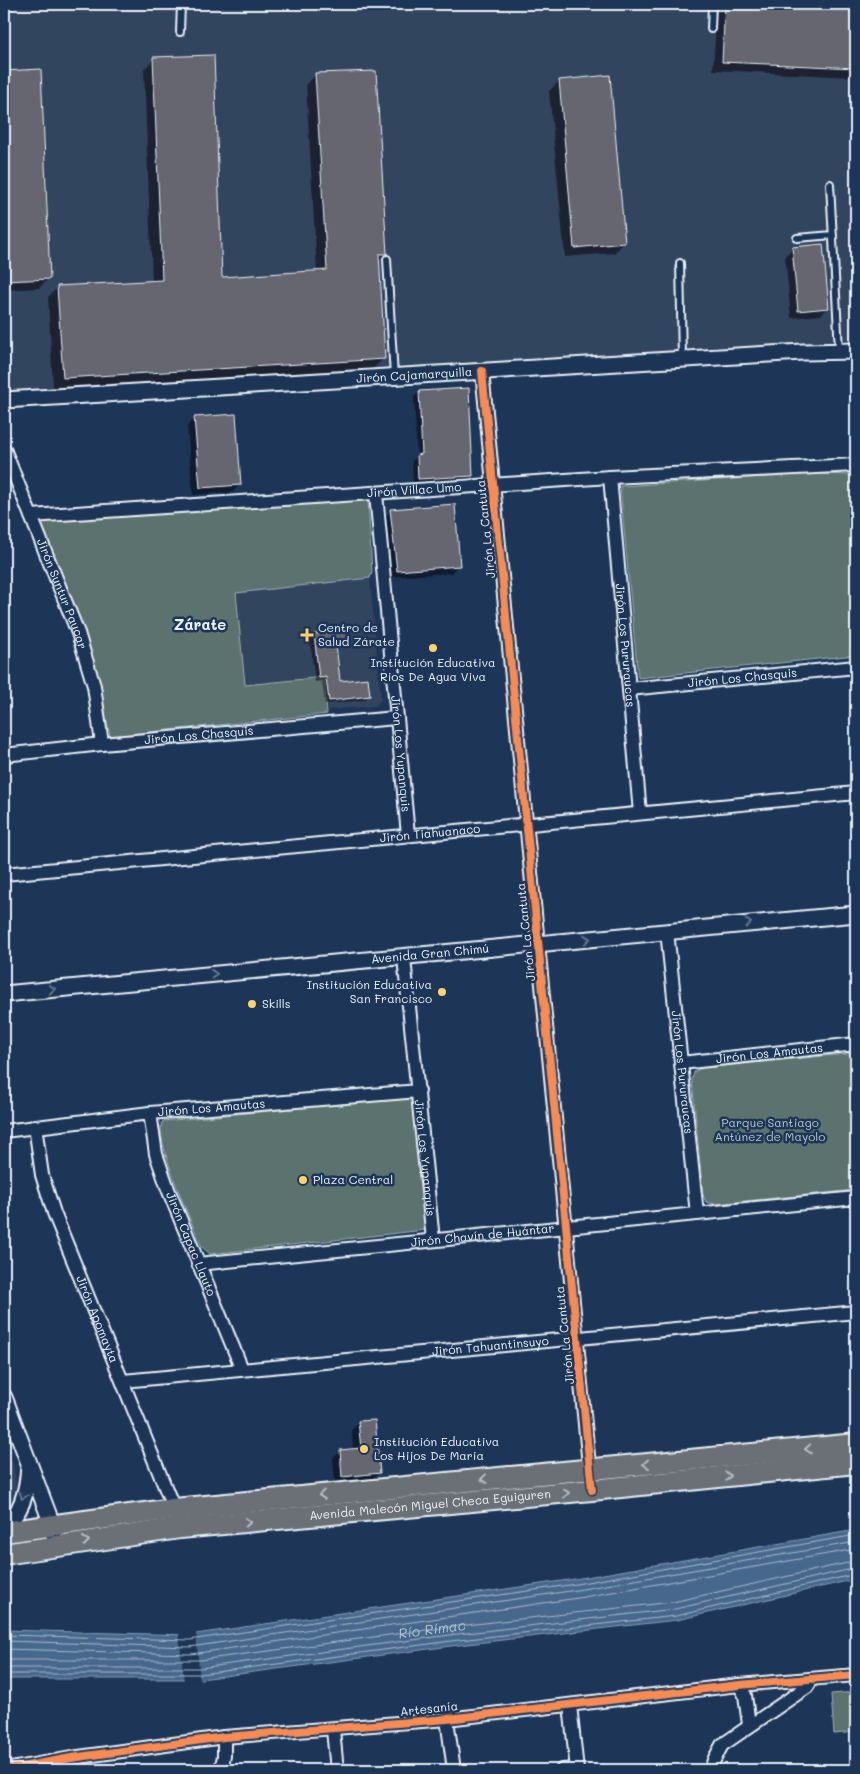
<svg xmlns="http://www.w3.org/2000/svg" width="860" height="1774" viewBox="0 0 860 1774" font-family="Mali,sans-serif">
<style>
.built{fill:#33445e}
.green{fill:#5b726e;stroke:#a2b2b3}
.water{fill:#47678c;stroke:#879eb7}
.pier{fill:#1d3557}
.shadow{fill:#0007}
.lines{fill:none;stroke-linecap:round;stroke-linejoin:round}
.shore{stroke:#a8bacd;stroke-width:1}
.building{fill:#666670;stroke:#e8f1f8}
.service-casing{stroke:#e8f1f8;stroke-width:10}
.minor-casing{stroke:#e8f1f8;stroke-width:16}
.tertiary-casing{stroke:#e8f1f8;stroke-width:19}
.primary-casing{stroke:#e8f1f8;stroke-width:24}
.service{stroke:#1d3557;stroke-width:6}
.minor{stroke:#1d3557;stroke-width:12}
.tertiary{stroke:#1d3557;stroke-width:15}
.primary{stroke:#6b7074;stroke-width:20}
.cycleway-casing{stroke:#1d3557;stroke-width:11}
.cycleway{stroke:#f68b52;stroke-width:8}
.oneway{stroke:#64778f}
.oneway2{stroke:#b6bdc3}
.poi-dot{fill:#ffd166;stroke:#1d3557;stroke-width:2}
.labels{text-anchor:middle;stroke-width:5;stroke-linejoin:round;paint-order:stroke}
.street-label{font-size:12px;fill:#e8f1f8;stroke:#1d3557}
.poi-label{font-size:12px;fill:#e8f1f8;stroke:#1d3557;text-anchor:start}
.park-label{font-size:12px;fill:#b7c5c8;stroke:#1d3557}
.water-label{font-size:14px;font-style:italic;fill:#b0c1d2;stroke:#1d3557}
.quarter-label{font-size:15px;font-weight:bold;fill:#e8f1f8;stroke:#1d3557}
</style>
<rect width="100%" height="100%" fill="#1d3557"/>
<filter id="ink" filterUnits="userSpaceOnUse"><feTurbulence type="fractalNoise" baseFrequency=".02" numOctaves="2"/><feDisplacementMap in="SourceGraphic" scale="10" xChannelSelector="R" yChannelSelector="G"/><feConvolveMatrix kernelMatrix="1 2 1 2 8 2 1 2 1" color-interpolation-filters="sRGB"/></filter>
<g filter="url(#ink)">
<path class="built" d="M4 4H856V355L4 402Z
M370 578 381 700 375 706 328 710 324 677 244 685 236 592Z
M4 1460 13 1462 16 1483V1496L11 1507 4 1515Z"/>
<path class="green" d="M814 474 856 475V655L638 678 620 486Z
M368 500 372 573 370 578 236 593 245 685 324 677 327 714 110 736 96 668 41 522Z
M856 1053V1190L714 1204 706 1202 703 1195 692 1080 694 1072 701 1068Z
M405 1098 412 1100 415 1106 426 1223 425 1230 210 1254 202 1247C194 1228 151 1134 163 1121Z
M856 1692V1732L834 1734 831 1694Z"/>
<path class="water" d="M856 1530V1579L677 1620 459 1645 201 1679H4V1630L189 1635 575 1579Z"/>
<path class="pier" d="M196 1632 200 1681H184L179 1633Z"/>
<path class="shadow" d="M717 4H856V73L852 77 713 70Z
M154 59 221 278 317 272 306 84 316 75 385 254 378 261 383 359 373 369 53 387 48 297 58 287 152 282 144 69Z
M39 70 49 278 39 288 4 290V72Z
M559 81 624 243 614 253 565 257 549 91Z
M792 249 828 308 821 315 791 318 785 256Z
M419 392 472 476 466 481 413 484 412 461 417 456 414 397Z
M195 418 240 484 233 492 193 495 187 426Z
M391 511 458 565 451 573 390 577 384 518Z
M314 636 345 643 340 647 335 648 339 682 368 696 364 700 325 704 322 681 315 682 310 640Z
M359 1422 378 1473 371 1480 335 1484 333 1458 341 1451 353 1450 352 1430Z"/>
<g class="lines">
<g class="shore">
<path d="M4 1635 189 1640 576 1584 856 1535"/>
<path d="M4 1641 190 1647 577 1590 856 1542"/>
<path d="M4 1649 191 1654 578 1598 856 1549"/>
<path id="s1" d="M4 1660H200L457 1626 673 1602 856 1561"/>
<path d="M4 1668H200L458 1634 675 1609 856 1568"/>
<path d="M4 1674H201L459 1640 676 1616 856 1574"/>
</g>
</g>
<path class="building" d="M725 4H856V68L722 62Z
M214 55 222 277 327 270 315 73 376 71 387 254H379L385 359 63 378 57 286 162 280 153 57Z
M41 69 50 279 4 281V71Z
M610 75 625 243 574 248 559 80Z
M823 244 829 308 798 311 792 247Z
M469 388 473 476 418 479 417 455 422 454 419 391Z
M236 414 241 485 200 488 194 417Z
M455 504 460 566 397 571 390 509Z
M345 631 346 643 336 644 340 681 368 678 370 696 329 701 326 677 319 678 314 634Z
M375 1420 380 1473 342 1477 340 1450 361 1448 358 1421Z"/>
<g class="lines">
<defs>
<path id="service" d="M711 29 712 4
M180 32 181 4
M830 184 839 350
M797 238 833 235
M387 259 394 377
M680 263 682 359"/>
<g id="minor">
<path d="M482 371 590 1476"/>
<path id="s2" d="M4 449 78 633 94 686 102 744"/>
<path id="s3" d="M610 477 640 813"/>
<path id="s4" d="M376 494 408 835"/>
<path id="s5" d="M31 516 610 477 856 465"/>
<path id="s6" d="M629 689 856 667"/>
<path id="s7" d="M4 755 102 744 396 718"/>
<path id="s8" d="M4 874 856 793"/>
<path id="s9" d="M667 931 697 1214"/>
<path id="s10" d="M404 958 433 1240"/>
<path id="s11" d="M681 1063 856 1044"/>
<path id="s12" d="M150 1113 156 1154 168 1189 242 1369"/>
<path id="s13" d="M35 1126 42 1175 54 1213 174 1509"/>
<path id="s14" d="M4 1131 150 1113 419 1091"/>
<path id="s15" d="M198 1264 856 1198"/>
<path id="s16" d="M123 1381 856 1312"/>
<path d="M739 1685 745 1695 749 1725"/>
<path d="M570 1705 577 1770"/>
<path d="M447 1719 454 1770"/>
<path d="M333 1730 337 1770"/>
<path d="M5 1770 71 1758 224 1737 447 1719 739 1685 856 1675"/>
<path d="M221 1770 224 1756V1737"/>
<path d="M562 1770 576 1769"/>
<path d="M711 1770 714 1760 722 1745 807 1687 812 1679"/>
</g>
<g id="tertiary">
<path id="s17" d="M4 400 803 352 856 351"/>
<path id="s18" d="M4 994 856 914"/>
<path d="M4 1397 52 1524 56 1545"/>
<path d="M4 1526C23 1513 28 1486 29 1465"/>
</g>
<g id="primary">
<path d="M4 1532 174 1509 856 1444"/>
<path id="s19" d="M4 1554 180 1528 592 1490 856 1463"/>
</g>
</defs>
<use href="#service" class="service-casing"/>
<use href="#minor" class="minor-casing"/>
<use href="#tertiary" class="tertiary-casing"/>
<use href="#primary" class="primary-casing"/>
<use href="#service" class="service"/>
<use href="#minor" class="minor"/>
<use href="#tertiary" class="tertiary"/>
<use href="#primary" class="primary"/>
<defs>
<path id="cycleway" d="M482 371 592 1490
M5 1770 71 1758 224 1737 447 1719 739 1685 856 1675"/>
</defs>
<use href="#cycleway" class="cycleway-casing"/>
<use href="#cycleway" class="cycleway"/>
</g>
<defs><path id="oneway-chevron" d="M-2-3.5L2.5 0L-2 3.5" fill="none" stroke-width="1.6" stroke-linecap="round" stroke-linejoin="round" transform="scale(1.25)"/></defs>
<g class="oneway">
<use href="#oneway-chevron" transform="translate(748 923) rotate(-5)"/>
<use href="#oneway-chevron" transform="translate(587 939) rotate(-6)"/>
<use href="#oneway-chevron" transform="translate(214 974) rotate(-5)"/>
<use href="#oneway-chevron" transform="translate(52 989) rotate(-5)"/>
<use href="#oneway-chevron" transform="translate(23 1496) rotate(111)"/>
</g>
<g class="oneway2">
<use href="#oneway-chevron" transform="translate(808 1449) rotate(175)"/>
<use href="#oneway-chevron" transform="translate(646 1464) rotate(175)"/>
<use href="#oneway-chevron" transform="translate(728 1476) rotate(-6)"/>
<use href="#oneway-chevron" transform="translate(484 1479) rotate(174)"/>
<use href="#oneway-chevron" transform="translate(566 1493) rotate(-5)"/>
<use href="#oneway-chevron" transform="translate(322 1495) rotate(174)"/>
<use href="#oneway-chevron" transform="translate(248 1522) rotate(-5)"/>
<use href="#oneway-chevron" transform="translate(86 1541) rotate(-8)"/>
</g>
</g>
<g class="poi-dot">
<path d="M304.5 627.5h5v5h5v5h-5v5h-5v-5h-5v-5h5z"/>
<circle cx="433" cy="648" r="5"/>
<circle cx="442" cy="992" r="5"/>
<circle cx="252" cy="1004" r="5"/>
<circle cx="303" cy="1180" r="5"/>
<circle cx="364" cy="1449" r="5"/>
</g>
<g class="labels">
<g class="street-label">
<text dy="4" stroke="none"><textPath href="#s17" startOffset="411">Jirón Cajamarquilla</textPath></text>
<text dy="4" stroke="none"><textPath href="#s5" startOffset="384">Jirón Villac Umo</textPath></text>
<text transform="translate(486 529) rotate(-96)" y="4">Jirón La Cantuta</text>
<text dy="4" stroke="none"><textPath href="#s2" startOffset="156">Jirón Suntur Paucar</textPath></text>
<text dy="4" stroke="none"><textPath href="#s3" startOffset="169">Jirón Los Pururaucas</textPath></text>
<text dy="4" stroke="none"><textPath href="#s6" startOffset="114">Jirón Los Chasquis</textPath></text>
<text dy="4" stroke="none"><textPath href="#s7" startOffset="196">Jirón Los Chasquis</textPath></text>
<text dy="4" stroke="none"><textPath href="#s4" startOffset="261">Jirón Los Yupanquis</textPath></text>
<text dy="4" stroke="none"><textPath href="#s8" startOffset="428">Jirón Tiahuanaco</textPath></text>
<text transform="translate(526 932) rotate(-96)" y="4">Jirón La Cantuta</text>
<text dy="4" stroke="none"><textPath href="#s18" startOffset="428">Avenida Gran Chimú</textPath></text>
<text dy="4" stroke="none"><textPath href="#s11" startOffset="89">Jirón Los Amautas</textPath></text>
<text dy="4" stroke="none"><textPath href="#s9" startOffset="142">Jirón Los Pururaucas</textPath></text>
<text dy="4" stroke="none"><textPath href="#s14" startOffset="209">Jirón Los Amautas</textPath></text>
<text dy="4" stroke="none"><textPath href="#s10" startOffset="201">Jirón Los Yupanquis</textPath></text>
<text dy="4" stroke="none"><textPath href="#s15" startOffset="286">Jirón Chavín de Huántar</textPath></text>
<text dy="4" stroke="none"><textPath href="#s12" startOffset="138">Jirón Capac Llauto</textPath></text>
<text dy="4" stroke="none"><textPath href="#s13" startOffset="204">Jirón Apomayta</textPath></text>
<text transform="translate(565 1335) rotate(-96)" y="4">Jirón La Cantuta</text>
<text dy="4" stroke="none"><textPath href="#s16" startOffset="369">Jirón Tahuantinsuyo</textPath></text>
<text dy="4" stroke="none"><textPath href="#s19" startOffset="429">Avenida Malecón Miguel Checa Eguiguren</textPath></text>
<text transform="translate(429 1709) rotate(-6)" y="4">Artesanía</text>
</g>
<g class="poi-label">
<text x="318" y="632">Centro de<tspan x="318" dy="14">Salud Zárate</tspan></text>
<text x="433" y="667" text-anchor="middle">Institución Educativa<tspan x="433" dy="14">Rios De Agua Viva</tspan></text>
<text x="432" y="989" text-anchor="end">Institución Educativa<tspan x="432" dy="14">San Francisco</tspan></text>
<text x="262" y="1008">Skills</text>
<text x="313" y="1184">Plaza Central</text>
<text x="374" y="1446">Institución Educativa<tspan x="374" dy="14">Los Hijos De Maria</tspan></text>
</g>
<g class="park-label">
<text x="770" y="1127">Parque Santiago<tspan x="770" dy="14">Antúnez de Mayolo</tspan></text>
</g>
<g class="water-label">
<text dy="5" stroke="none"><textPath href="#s1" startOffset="430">Río Rímac</textPath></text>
</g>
<g class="quarter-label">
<text x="200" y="630">Zárate</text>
</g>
</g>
<rect width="860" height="1774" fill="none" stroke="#1d3557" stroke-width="20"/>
<rect x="10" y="10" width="840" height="1754" fill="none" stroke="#e8f1f8" stroke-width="2" filter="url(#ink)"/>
</svg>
